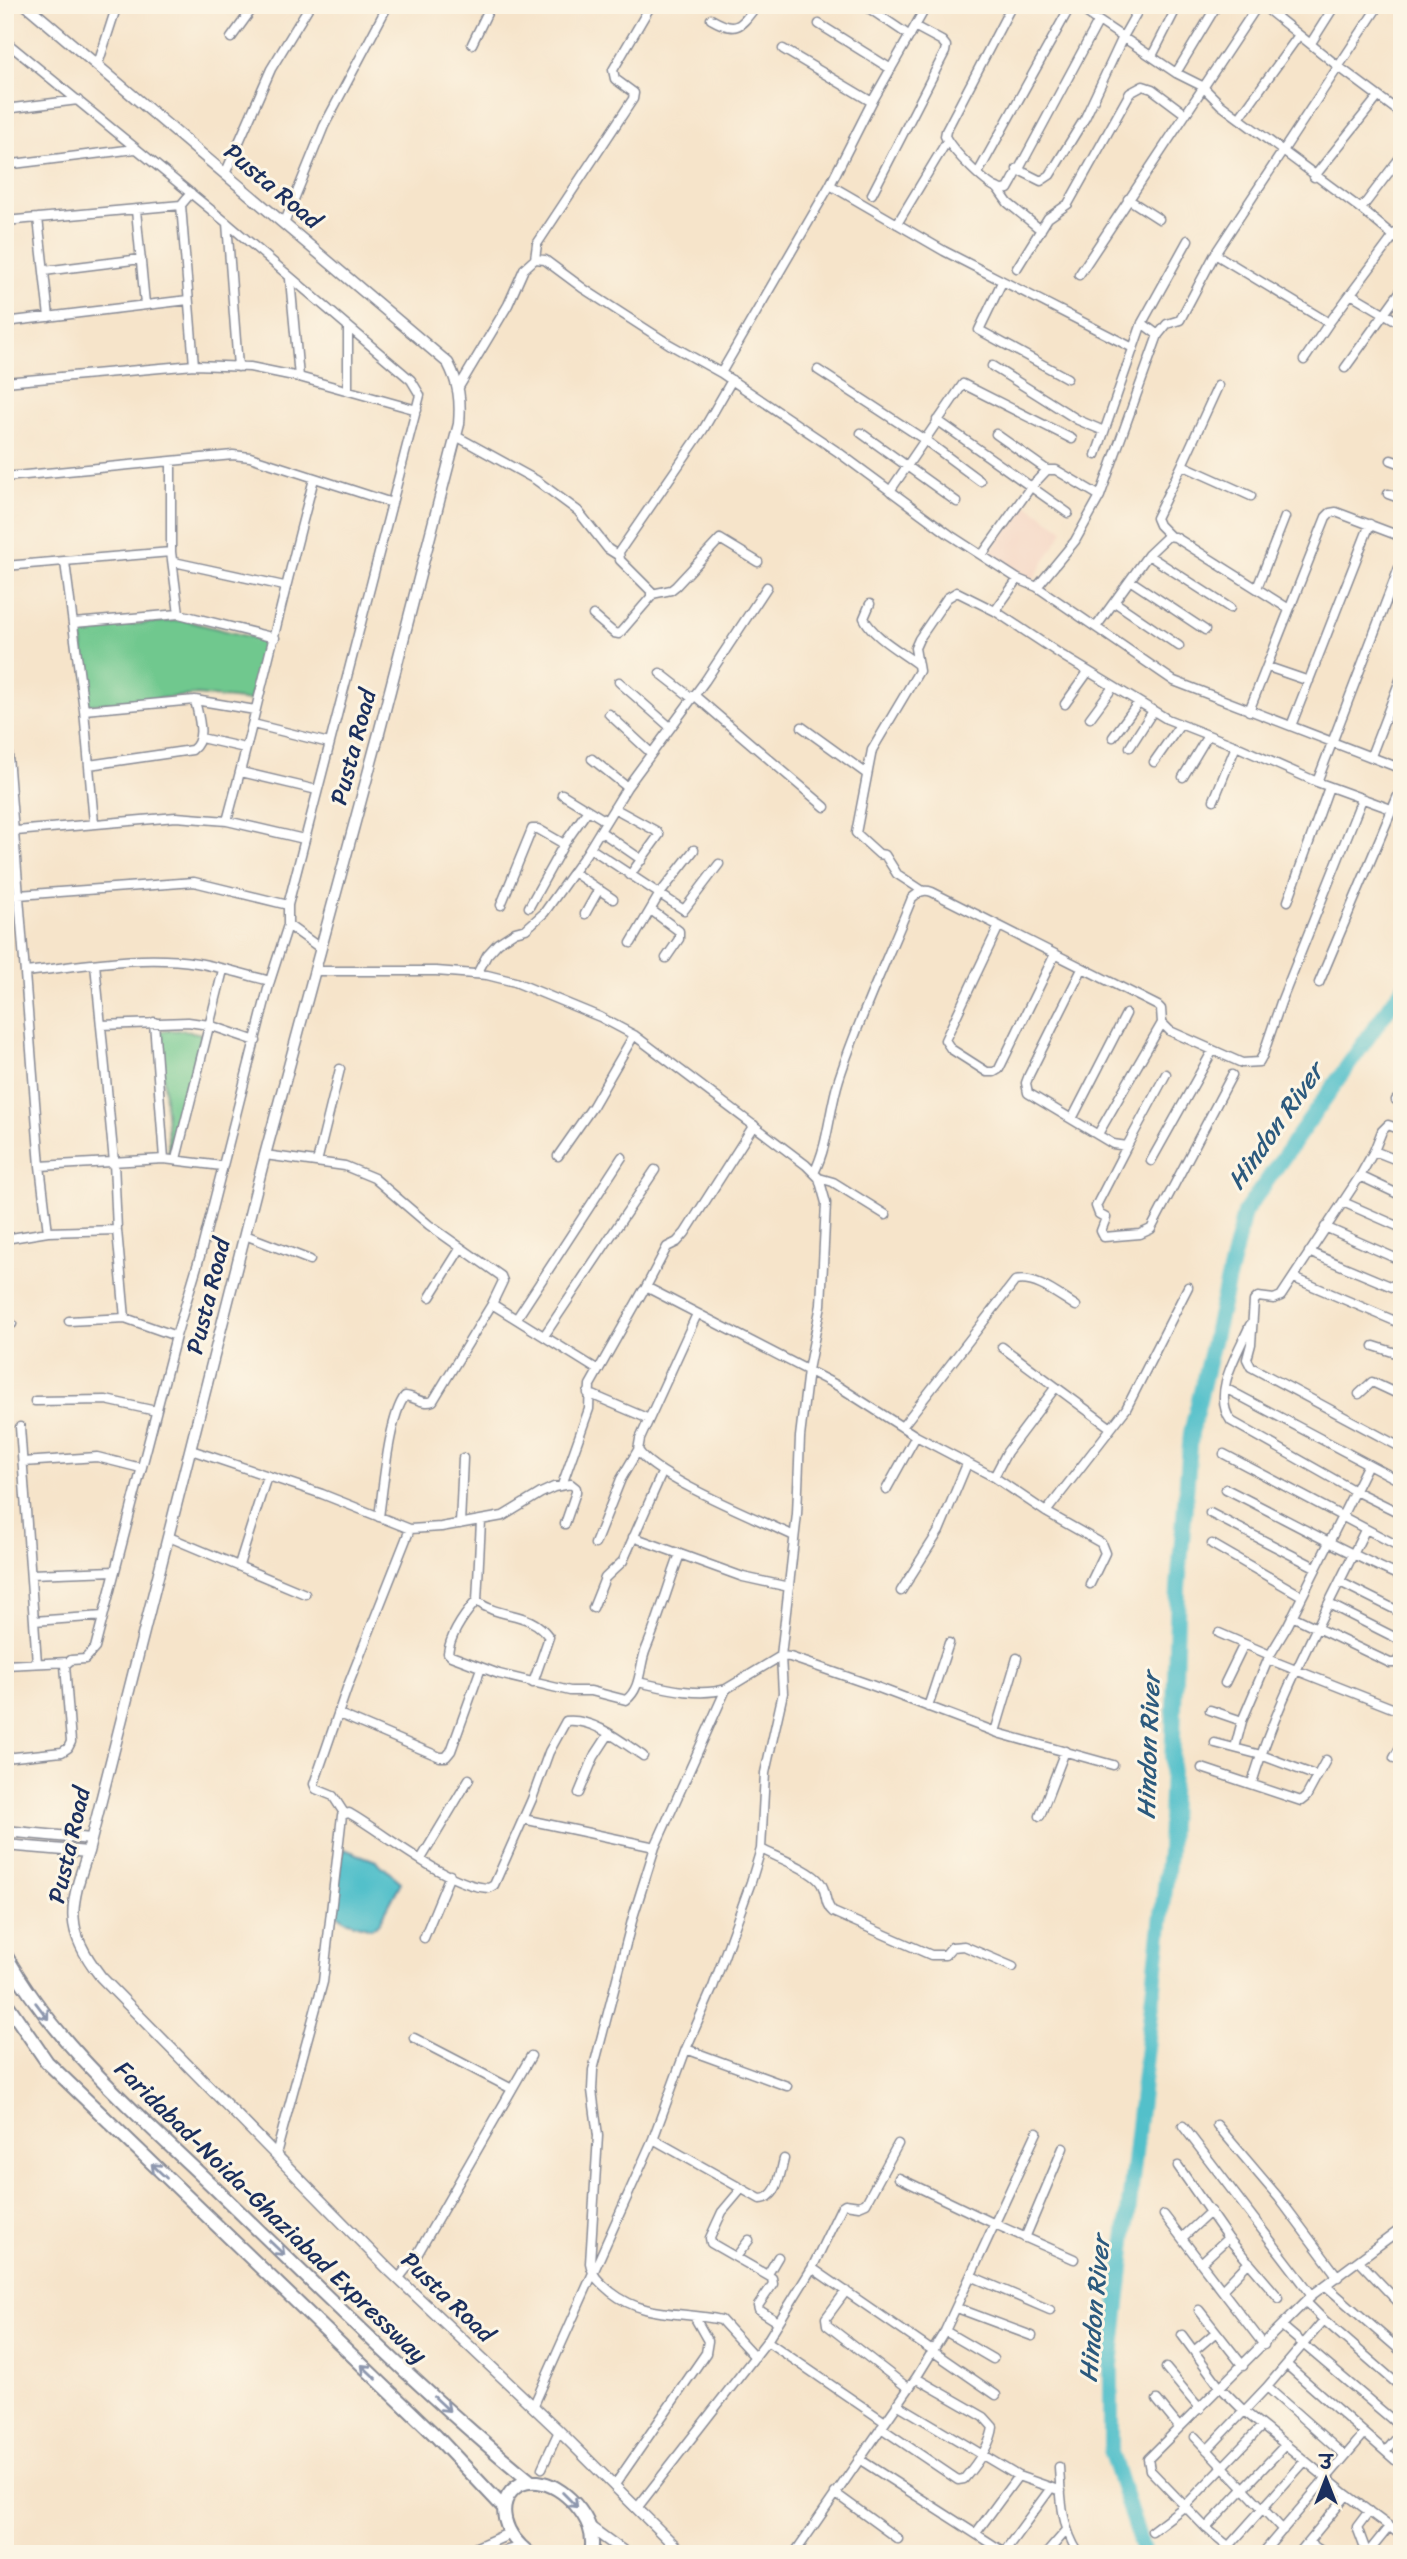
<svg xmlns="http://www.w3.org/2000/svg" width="1407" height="2559" viewBox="0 0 1407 2559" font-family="Sriracha,'Playpen Sans Deva',sans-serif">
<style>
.built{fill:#f4d3c1}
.green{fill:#70c88e;stroke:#467c76;stroke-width:2}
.water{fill:#53c0ca;stroke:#377894;stroke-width:2}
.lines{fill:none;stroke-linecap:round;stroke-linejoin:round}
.river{stroke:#53c0ca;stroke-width:16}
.minor-casing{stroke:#888a94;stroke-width:11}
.tertiary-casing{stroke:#888a94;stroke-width:13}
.primary-casing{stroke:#888a94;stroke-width:16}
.minor{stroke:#fff;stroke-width:8}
.tertiary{stroke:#fff;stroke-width:10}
.primary{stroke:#fff;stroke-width:12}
.oneway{stroke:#8d97ae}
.labels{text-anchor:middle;stroke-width:6;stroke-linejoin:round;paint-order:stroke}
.street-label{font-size:24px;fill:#1b2f5e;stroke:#fcf5e5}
.water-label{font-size:26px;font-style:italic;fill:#2c5a7e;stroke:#fcf5e5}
</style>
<rect width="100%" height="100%" fill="#fcf5e5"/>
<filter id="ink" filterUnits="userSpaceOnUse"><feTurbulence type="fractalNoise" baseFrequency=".0143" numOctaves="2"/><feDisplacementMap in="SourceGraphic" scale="14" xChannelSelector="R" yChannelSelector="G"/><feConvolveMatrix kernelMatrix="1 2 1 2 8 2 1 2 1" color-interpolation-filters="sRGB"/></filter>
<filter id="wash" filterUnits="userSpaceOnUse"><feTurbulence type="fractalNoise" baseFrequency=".00686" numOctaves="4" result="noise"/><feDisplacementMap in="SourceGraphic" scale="28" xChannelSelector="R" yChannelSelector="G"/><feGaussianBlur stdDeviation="1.57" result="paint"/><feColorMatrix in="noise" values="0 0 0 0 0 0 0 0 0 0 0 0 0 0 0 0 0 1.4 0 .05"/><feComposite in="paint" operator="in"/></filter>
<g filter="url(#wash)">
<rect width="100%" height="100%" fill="#f6e4ca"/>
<path class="built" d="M1023 502 1064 530 1031 583 988 556Z"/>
<path class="green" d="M183 620 266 641 250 701 197 695 88 705 81 629Z
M184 1030 202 1034 169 1154 160 1031Z"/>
<path class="water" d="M344 1849 376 1861 401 1882 380 1922 371 1928 345 1920 334 1911 341 1855Z"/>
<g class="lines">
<path class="river" d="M1144 2554 1111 2453V2365L1169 1853 1178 1588 1191 1433 1244 1213 1402 989"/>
</g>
</g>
<g filter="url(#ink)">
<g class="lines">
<defs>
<path id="minor" d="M864 5 910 36
M1012 5 946 131 945 136C951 149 984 183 997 188 1002 191 1002 190 1008 189L1012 182 1098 22
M1075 5 1176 73 1202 86 1221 105 1361 209 1402 243
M1262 5 1339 67 1402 114
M1093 18 1100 5
M711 19C737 34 740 27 757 5
M819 24 891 69
M231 38 255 5
M5 41 227 223 411 380 420 395 288 905V925L320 948
M1311 43 1335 5
M472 44 491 5
M783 49 872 102
M1152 56 1178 5
M98 64 117 5
M1176 73 1217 5
M5 109 78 100
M1240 117 1299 35
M5 165 135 149
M1017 169 1041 181 1050 175 1085 118 1123 37 1141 5
M978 173 1071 5
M225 174 271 69 310 5
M1314 177 1378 97
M830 185 944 251 1133 348
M998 189 1008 203 1041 230
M191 193 181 205 194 365
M872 194 945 52 946 46 942 41 916 27
M1128 199 1159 219
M1361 209 1402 155
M136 210 145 304
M38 218 49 317
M5 221 181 205
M227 223 238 367
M284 224 324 126 388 5
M897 224 947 141
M1215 254 1329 323 1402 225
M535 259 537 244 633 99 634 93 615 79 613 70 651 5
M1017 268 1048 218 1068 204 1130 93 1143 86 1152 89 1184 113
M44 271 141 259
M1079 275 1258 5
M290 279 299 377
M1002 282 979 330 1067 378
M1351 294 1402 324
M5 322 188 300
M1142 323 1158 335
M348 328V390
M1304 360 1329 323
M992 366 1078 420 1104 431
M1345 368 1402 289
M818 370 925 440 980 481
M721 373 830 185 872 102 927 5
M5 382 194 365 250 367 299 377 417 410
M1218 386 1182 465 1251 496
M459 387 508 305 524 269 535 259 545 260 584 289 669 344 721 373 838 452 950 535 1018 579 1037 587 1174 681 1402 769
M937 420 1068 513
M861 433 957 502
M996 434 1047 470
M456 436 536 480 578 511 608 549 619 556
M1096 455 1142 323 1188 240
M1391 460 1402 464
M171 461V552L179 614
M5 477 233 455 250 457 392 503
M890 491 963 384 1072 439
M1388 494 1402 499
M1170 536 1159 525 1156 518 1182 465
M982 555 1030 488 1047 470H1056L1100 496
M1148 555 1230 608
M65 562 84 710 94 823
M174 562 284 586
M5 566 171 552
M1131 581 1205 630
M1037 587 1075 541 1100 496 1158 335 1167 324 1180 320 1215 254 1375 11
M1257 588 1285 517
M652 594 671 590 676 586 720 539 758 562
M1116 603 1179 646
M870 604 864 618C873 637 900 651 917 664
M995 611 1018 579
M593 615 614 633 619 634 651 597V591L620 560 619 552 703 430 732 380
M74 623 179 614 275 638
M1096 627 1148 555 1168 536 1175 537 1289 609
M1268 667 1309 681
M660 673 692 698
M619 682 670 727
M694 695 825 807
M1065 704 1088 672
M84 710 195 700 255 710
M1249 711 1326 517 1330 513 1336 512 1402 537
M609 714 651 753
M5 717 40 1166 48 1232
M1090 718 1113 687
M253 724 329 743
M1291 726 1370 524
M802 727 867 774
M1113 737 1138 703
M201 738 245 748
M1130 747 1153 711
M1371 756 1402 675
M592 759 627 787
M1154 762 1180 725
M89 765 192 750C207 739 198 716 195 700
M241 772 317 790
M1183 777 1207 737
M1317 782 1402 560
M562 794 606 821
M1214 800 1236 746
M614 808 656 831 659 835 630 875
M227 821C258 708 283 592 314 479
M16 831 176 817 227 821 304 839
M600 831 642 860
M590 848 684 910 719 864
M573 872 613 899
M923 891 897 874 885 855 879 854 856 833 872 750 919 671 915 648 919 639 947 598 957 592 995 611 1063 656 1167 719 1236 746 1317 782 1391 809
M5 896 194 882 288 905
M1288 901 1329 787
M501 905 532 829H538L564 844
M529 907 564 844 588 810
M651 910 679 931V939L666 958
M585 914 599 889
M999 926 945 1040 951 1049 987 1072H994L999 1069 1055 954
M631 943 659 895 694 850
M95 964 114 1162 117 1230 125 1318
M1082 969 1029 1075 1026 1083 1028 1093 1113 1144 1127 1146 1166 1074
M314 971H436L487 975 515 982 600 1017 634 1035 806 1165 819 1178 826 1203 821 1305 808 1370 800 1437 797 1514 781 1656 783 1693 765 1773 761 1849 751 1882 713 1987 686 2049 653 2139 533 2407
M26 972C81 966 141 954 197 963 221 967 246 975 270 981
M477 974 487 955 498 943 515 932 526 929 544 913 586 854 627 787 705 681 767 587
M1319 983 1402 786
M154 1022 164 1159
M101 1025 188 1022 209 1025 256 1041
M1396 1100 1402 1103
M1072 1119 1126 1014
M1402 1130 1388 1125 1382 1131 1374 1151 1360 1176 1281 1296 1274 1299 1258 1297 1254 1301 1251 1344 1247 1359 1251 1367 1402 1448
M1098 1134 1162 1023
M1127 1146 1096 1206 1099 1214 1106 1218 1101 1231 1104 1237 1140 1234 1151 1229 1232 1075
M1374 1151 1402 1162
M265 1155 345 1166 374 1178 429 1225 501 1276 503 1281 492 1304 433 1401C423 1405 415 1397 405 1396 389 1416 383 1489 379 1517
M558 1156 593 1106 634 1035
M176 1159 223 970
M1151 1161 1213 1050
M317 1162 340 1069
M40 1166 164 1159 222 1166
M814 1173C829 1143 829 1110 839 1079 859 1017 888 958 912 898 919 892 923 889 932 892L1158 1006 1161 1009 1162 1023 1170 1031 1242 1063 1259 1062 1263 1055 1281 1002 1362 799
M1360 1176 1402 1196
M819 1178 833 1182 886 1215
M1343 1202 1402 1228
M1325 1227 1402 1261
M245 1235 310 1260
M5 1239 48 1232 117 1230
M1309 1252 1402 1291
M1294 1278 1402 1324
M645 1289 667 1247 677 1242 685 1233 754 1125
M430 1297 460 1249
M492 1304 598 1370
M697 1314 640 1439 638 1450C653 1477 761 1520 794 1536
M517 1318 622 1157
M5 1321 12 1324
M69 1321 125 1318 176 1336
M1250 1325C1238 1353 1211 1393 1231 1421L1353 1490 1402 1514
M544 1336 655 1170
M1374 1346 1402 1355
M1002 1347 1111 1428
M1225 1388 1402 1482
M588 1393 649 1419
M1359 1394 1372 1382 1402 1396
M35 1401 106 1400 156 1411
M20 1427 37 1663
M902 1427 1015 1281C1036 1276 1059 1296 1076 1306
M191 1450 322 1494 410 1529 441 1527 503 1516 541 1493 554 1487 571 1484 576 1488V1492L565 1524
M1224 1454 1402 1548
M23 1462 97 1457 141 1468
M994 1477 1007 1452 1055 1388
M562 1485 589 1409 590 1385 643 1291 648 1288 838 1386 916 1436 994 1477 1046 1512 1101 1543 1105 1553 1090 1584
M1226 1489C1284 1518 1342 1551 1402 1577
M886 1490 916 1436
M1046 1512 1126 1409 1188 1287
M1210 1513 1315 1567
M481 1521 477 1601C500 1620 529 1609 549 1637L533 1683
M460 1524 463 1458
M169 1537 305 1594
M633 1537 743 1577 789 1587
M595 1544 621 1479 638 1450
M1212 1544 1302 1596
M239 1565 267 1476
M31 1574 115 1571
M1340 1582 1402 1613
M901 1591 939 1531 967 1464
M477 1600C465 1614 450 1635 448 1653L451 1656 499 1674 570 1691H591L626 1700C642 1688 639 1665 646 1649 659 1618 668 1586 680 1554
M1329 1604 1402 1641
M593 1608 605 1578 623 1561 662 1473
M1292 1616 1390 1663H1396L1402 1654
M34 1621 103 1616
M1219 1633 1270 1655
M1268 1659 1402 1712
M5 1665 68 1662
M638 1682C665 1688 698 1697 726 1689L781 1656 790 1657 871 1685 1001 1734 1113 1765
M1225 1683 1244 1644
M726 1689 655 1847 633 1917 593 2070 592 2090 598 2136 590 2263C593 2278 600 2282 611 2292 645 2319 682 2311 721 2320L755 2357
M928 1707 949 1643
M1210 1710 1242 1721
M339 1714 440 1757H446L451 1751 481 1668
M995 1732 1017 1658
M1215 1743 1261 1755 1317 1776
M1235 1748 1242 1721 1270 1655 1288 1625 1368 1464
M5 1758 62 1752 68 1748 71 1742 65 1665 71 1660 85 1659 95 1648 176 1336 200 1256 270 981 288 925
M1394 1758 1402 1744
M1202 1768 1301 1801 1306 1797 1326 1760
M1252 1783C1279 1695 1325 1613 1365 1530
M579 1793 594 1757 609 1734
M344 1813 333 1796 316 1789 314 1784 347 1688 410 1529
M1040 1816 1065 1751
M523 1819 655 1847
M761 1849C776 1857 810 1869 820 1882 828 1892 823 1903 833 1912L931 1955H945L952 1947 964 1946 1013 1967
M421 1859 469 1779
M424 1938 450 1875
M414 2038 512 2089
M686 2049 787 2086
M1217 2125 1279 2198 1338 2277
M1183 2126 1312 2295
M653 2139 760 2199C778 2199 780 2173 784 2159
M276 2154 323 1982 342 1815 349 1813C386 1834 448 1887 489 1888L494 1885 532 1799 549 1752 566 1721C593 1718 621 1741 643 1756
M1178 2166 1228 2238 1279 2298
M899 2178 995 2224 1074 2259
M738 2186V2193L722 2212 710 2238 711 2243 772 2278 773 2284 758 2306 759 2310 778 2322
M1164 2215 1264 2345
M1025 2238 1063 2148
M1182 2238 1211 2211
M736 2257 749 2240
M1359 2261 1402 2306
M1201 2263 1228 2238
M812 2268 996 2395
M768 2274 778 2257
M971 2276 1050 2310
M398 2279 417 2255 531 2056
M1326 2286 1402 2352
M1222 2290 1249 2262
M846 2291 826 2318 827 2325 908 2388
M1306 2302 1324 2320
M957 2308 1032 2336
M1199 2310 1243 2366
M1282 2326 1402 2428
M945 2331 993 2359
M1182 2335 1221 2388 1244 2411 1347 2495 1402 2536
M767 2341 885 2422
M1394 2345 1402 2335
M1194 2351 1216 2332
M1287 2365 1402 2466
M1166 2368 1200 2409
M1267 2387 1345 2456
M1157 2400 1179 2427
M897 2404 1018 2476 1061 2491
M881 2428 958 2480 964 2479C975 2466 991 2445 993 2427L984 2417 916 2378
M1195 2437 1283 2530
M1207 2450 1267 2387 1324 2320 1402 2388
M1386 2451 1402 2432
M859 2459 1007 2554
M1059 2467C1061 2498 1061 2527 1079 2554
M542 2468 559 2431
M614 2486 706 2353 708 2341 695 2318
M835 2493 898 2539
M637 2508 767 2341 812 2268 842 2206 845 2204 859 2206 866 2203 898 2144
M1206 2528 1286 2444
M1152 2531 1185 2506 1262 2426
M976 2533 1018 2476
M1308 2542 1326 2554
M1229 2546 1305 2461
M1004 2552 1051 2488
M794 2554 916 2378 945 2331 1037 2132
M1046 2554 1066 2531
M1238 2554 1206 2528 1150 2470 1148 2459 1312 2295 1402 2228
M1262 2554 1364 2434
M1298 2554 1347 2495
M1367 2554 1357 2527 1369 2511
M1367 2554 1389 2527"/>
<path id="tertiary" d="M26 5 448 363C459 384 461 400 459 424L379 733 265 1155 88 1852C69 1908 64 1929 101 1977L388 2269 559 2431 683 2554
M5 1831 91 1839
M5 1845 88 1852
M590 2527 627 2554
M463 2554 511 2533
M497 2554 522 2547"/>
<path id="primary" d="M5 1954C58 2050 146 2121 224 2197 324 2293 423 2393 530 2481
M5 2001 47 2062 436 2436 503 2507
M530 2554C472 2510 523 2448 575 2504 588 2519 595 2534 591 2554"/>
</defs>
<use href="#minor" class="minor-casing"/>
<use href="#tertiary" class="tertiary-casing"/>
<use href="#primary" class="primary-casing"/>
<use href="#minor" class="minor"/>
<use href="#tertiary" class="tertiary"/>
<use href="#primary" class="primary"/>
</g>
<defs><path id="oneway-shaft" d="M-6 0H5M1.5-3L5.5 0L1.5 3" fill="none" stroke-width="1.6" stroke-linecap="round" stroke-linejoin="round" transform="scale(1.75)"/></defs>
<g class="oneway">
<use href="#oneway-shaft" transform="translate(42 2011) rotate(53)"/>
<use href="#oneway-shaft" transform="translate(159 2171) rotate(-136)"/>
<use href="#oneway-shaft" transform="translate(277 2248) rotate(44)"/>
<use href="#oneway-shaft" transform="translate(369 2372) rotate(-136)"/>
<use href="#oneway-shaft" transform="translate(442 2404) rotate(43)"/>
<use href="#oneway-shaft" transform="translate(570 2500) rotate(45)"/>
</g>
</g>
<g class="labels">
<g class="street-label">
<text transform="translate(273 186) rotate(40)" y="8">Pusta Road</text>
<text transform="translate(353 747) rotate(-75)" y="8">Pusta Road</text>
<text transform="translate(208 1296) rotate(-76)" y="8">Pusta Road</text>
<text transform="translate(69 1845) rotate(-77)" y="8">Pusta Road</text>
<text transform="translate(271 2212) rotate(44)" y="8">Faridabad-Noida-Ghaziabad Expressway</text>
<text transform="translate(448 2297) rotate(44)" y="8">Pusta Road</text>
</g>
<g class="water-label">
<text transform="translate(1275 1126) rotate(-55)" y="9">Hindon River</text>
<text transform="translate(1148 1746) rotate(-88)" y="9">Hindon River</text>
<text transform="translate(1094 2309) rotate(-85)" y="9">Hindon River</text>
</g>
</g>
<rect width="1407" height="2559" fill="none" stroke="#fcf5e5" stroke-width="28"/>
<g transform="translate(1326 2479)" stroke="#fcf5e5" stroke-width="5" paint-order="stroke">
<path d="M0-5L12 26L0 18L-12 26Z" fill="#1b2f5e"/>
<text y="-10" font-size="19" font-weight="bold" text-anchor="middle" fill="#1b2f5e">उ</text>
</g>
</svg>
